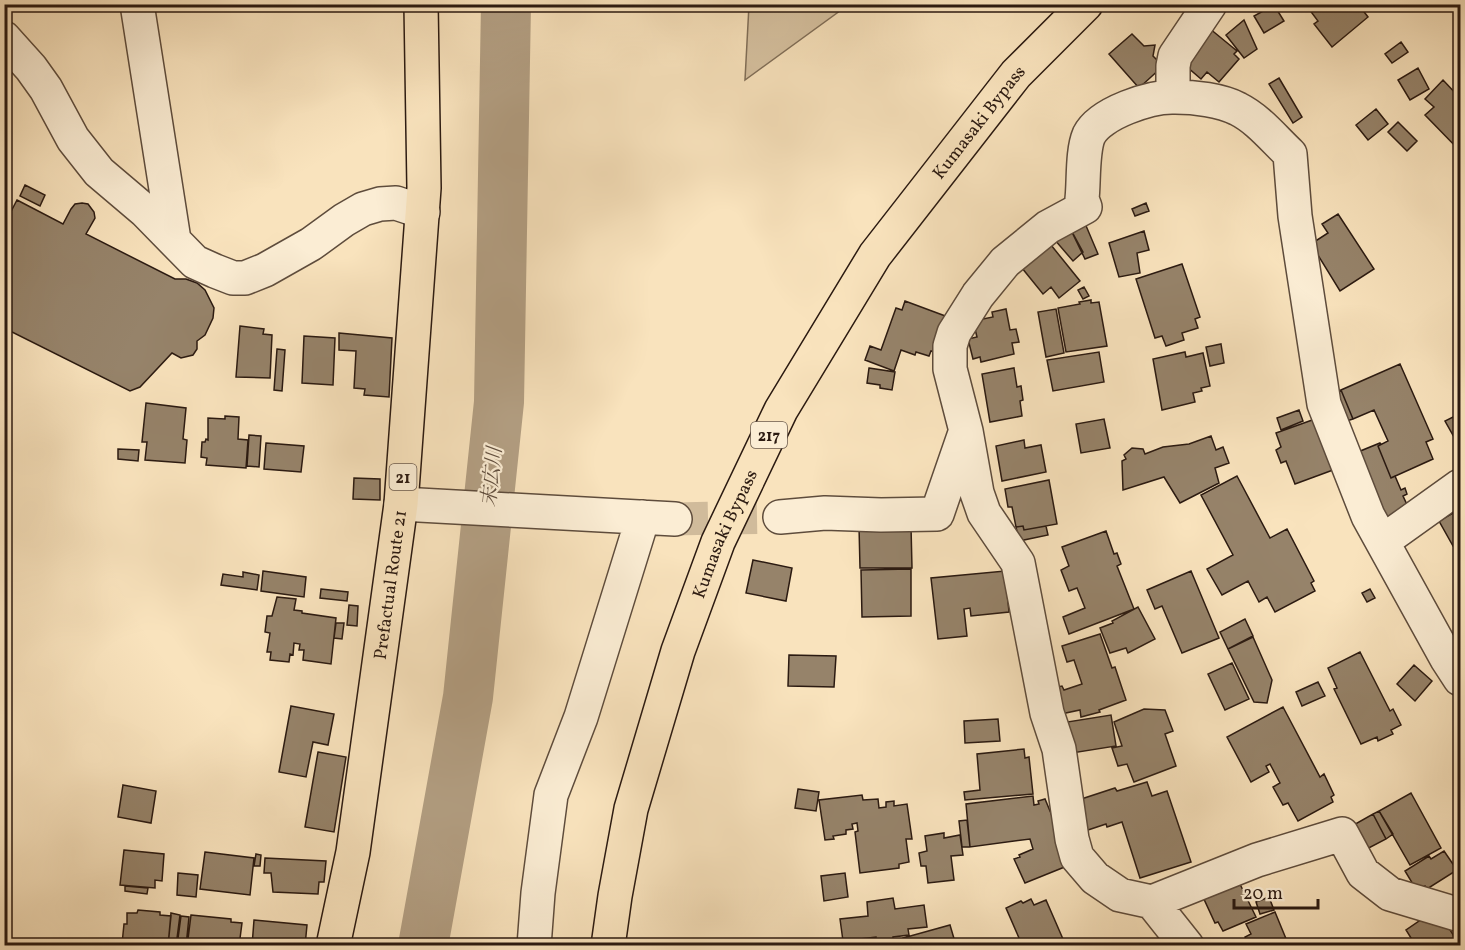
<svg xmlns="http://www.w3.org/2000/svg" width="1465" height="950" viewBox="0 0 1465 950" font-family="Vollkorn,'Noto Serif JP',serif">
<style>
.green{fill:#d6c1a0;stroke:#806e58;stroke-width:1.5}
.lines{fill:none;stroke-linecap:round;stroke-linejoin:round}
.river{stroke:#b39f83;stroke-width:50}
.building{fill:#96836a;stroke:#2b1a11;stroke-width:1.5}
.minor-tunnel{stroke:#d0bb9b;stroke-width:33;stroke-dasharray:33 16;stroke-linecap:butt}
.minor-casing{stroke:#5e4c3c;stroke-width:36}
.primary-casing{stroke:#2b1a11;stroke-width:36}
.trunk-casing{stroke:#2b1a11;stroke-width:36}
.minor{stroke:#fbedd4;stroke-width:33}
.primary{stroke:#f9e3bd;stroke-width:33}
.trunk{stroke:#f9e3bd;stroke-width:33}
.labels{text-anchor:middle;stroke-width:4.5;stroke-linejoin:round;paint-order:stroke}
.shield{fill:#fbedd4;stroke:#69594c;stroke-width:1.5}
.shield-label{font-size:16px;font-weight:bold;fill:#2b1a11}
.street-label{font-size:18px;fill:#2b1a11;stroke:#fbedd4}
.water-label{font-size:20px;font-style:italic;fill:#614f3f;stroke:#fbedd4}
</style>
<rect width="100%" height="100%" fill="#f9e3bd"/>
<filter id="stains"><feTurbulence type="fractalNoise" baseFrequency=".00333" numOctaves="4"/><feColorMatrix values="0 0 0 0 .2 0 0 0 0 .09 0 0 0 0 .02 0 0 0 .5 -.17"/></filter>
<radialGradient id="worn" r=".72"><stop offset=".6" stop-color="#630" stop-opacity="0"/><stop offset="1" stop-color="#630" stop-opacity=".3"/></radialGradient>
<path class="green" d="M749 5V4L848 5 745 80Z"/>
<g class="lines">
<path class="river" d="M423 946 468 697 499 402 506 4"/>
</g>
<path class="building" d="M1310 4H1358L1368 17 1332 47 1314 24 1318 21 1309 9 1312 6Z
M1274 5 1284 21 1264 33 1254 16Z
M1244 20 1257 49 1244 58 1226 35Z
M1209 28 1237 51 1234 54 1239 59 1219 82 1207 72 1201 79 1186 66Z
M1132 34 1144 46 1155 45 1153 56 1163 66 1139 88 1109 54Z
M1401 42 1408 52 1392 63 1385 54Z
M1418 68 1429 89 1410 100 1398 80Z
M1279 78 1302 117 1293 123 1269 84Z
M1443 80 1460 98V151L1425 115 1434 107 1425 99Z
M1376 109 1388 124 1368 140 1356 125Z
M1398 122 1417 141 1407 151 1388 132Z
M25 185 45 195 40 206 20 196Z
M17 200 63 224 71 209 75 204 82 203 88 204 94 212 95 218 86 234 175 279H186L197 283 205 290 214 308 213 318 205 335 197 341V349L193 355 181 358 172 353 140 387 130 391 4 328V225Z
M1146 203 1149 211 1135 216 1132 209Z
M1338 214 1374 269 1340 291 1313 247 1316 245 1314 242 1328 233 1322 224Z
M1084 221 1098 254 1085 259 1070 228Z
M1070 228 1083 252 1073 261 1054 239Z
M1144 231 1149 250 1137 253 1140 273 1119 277 1109 243Z
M1051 245 1080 281 1059 298 1051 287 1043 294 1022 268Z
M1182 264 1200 317 1195 319 1198 328 1182 333 1184 340 1166 346 1162 336 1155 338 1136 279Z
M1084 287 1089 296 1083 299 1078 290Z
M1091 300V303L1099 302 1107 346 1066 352 1058 308 1080 304 1079 302Z
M905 301 948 317 935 352 931 351 929 356 916 352 915 355 901 350 894 371 865 360 870 346 881 350 896 308 902 310Z
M1006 309 1010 330 1016 329 1019 342 1012 343 1014 354 981 362 980 357 973 359 968 339 977 337 973 321 993 317 992 312Z
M1056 309 1064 353 1046 357 1038 312Z
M240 326 264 329 263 334 272 335 270 378 236 377Z
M339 333 392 338 389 397 364 395 365 389 354 388 356 351 339 350Z
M304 336 335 338 333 385 302 383Z
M1221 344 1224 363 1210 366 1206 347Z
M277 349 285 350 282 391 274 390Z
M1099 352 1104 382 1053 391 1047 360Z
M1185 352 1186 357 1203 353 1210 386 1201 388 1202 391 1193 393 1195 402 1162 410 1153 359Z
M1400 364 1433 439 1426 442 1433 459 1391 478 1378 446 1388 441 1374 410 1353 419 1341 390Z
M869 368 895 372 892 390 880 388V385L867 383Z
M1014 368 1017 387 1021 386 1023 400 1020 401 1022 416 990 422 982 374Z
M1341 390 1353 419 1343 422 1334 394Z
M146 403 186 408 183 439 187 440 185 463 145 460 147 442H142Z
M1299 410 1303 421 1281 430 1277 418Z
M1457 415 1460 421V434L1454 437 1445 421Z
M225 416 239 417 238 439 248 440 246 468 206 465 207 458 201 457 202 442H205L206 439 208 440V418L225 419Z
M1104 419 1110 448 1081 453 1076 424Z
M1315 419 1333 470 1295 484 1286 461 1281 463 1276 450 1281 447 1276 433Z
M249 435 261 436 259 467 247 466Z
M1211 436 1216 450 1223 447 1229 463 1215 468 1219 483 1180 503 1164 477 1123 490 1122 461 1126 459 1124 455 1132 448 1143 449 1145 454 1163 447 1189 444Z
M1024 440 1025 448 1041 445 1046 472 1002 481 996 446Z
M266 443 304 446 301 472 264 469Z
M1380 443 1381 444 1378 446 1391 478 1395 476 1401 490 1405 488 1407 494 1403 496 1410 511 1383 523 1353 454Z
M118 449 139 450 138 461 118 459Z
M1237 476 1270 538 1287 529 1314 581 1311 583 1315 591 1275 612 1267 597 1259 602 1248 581 1222 595 1207 569 1233 555 1201 495Z
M354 478 380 479V500L353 499Z
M1049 480 1057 524 1024 530 1023 526 1016 527 1012 507H1008L1005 489Z
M1460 509V542L1453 546 1439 521Z
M859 526H911L912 568H860Z
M1023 526 1024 530 1046 526 1048 535 1019 541 1016 527Z
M1106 531 1114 554 1117 553 1121 564 1117 566 1134 609 1069 634 1063 617 1085 608 1077 588 1069 591 1061 570 1069 566 1062 547Z
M753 560 792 568 786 601 746 593Z
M911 569V616L862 617 861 570Z
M263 571 306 577 304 597 261 591Z
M1005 571 1009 612 971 616 970 608 964 609 967 636 938 639 931 578Z
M1191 571 1219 638 1182 653 1162 606 1155 609 1147 590Z
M243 572 259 575 257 590 221 585 223 574 243 577Z
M321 589 348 592 347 601 320 598Z
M1370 589 1375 598 1367 602 1362 593Z
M277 597 296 599 294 610 302 611V613L336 618 331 664 303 660 304 650H299L300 644 294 643 293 655 290 654 289 662 270 660 271 652H267L270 633 265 632 267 616H272Z
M349 605 358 606 357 626 347 625Z
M1138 607 1155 639 1128 653 1126 648 1110 653 1100 628 1113 623 1112 621Z
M1245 619 1253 636 1228 649 1220 632Z
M336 623H344L342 639 334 638Z
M1100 634 1112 668 1115 667 1126 700 1099 710 1100 712 1081 717 1080 710 1047 717 1053 688 1062 686 1064 690 1082 684 1074 660 1067 662 1062 646Z
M1253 637 1272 680 1267 703 1254 702 1228 649Z
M1360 652 1390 711 1393 709 1401 725 1391 730 1393 734 1378 741 1377 737 1361 744 1334 689 1337 688 1328 668Z
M789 655 836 656 834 687 788 686Z
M1232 663 1249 699 1225 710 1208 674Z
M1414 665 1432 681 1415 701 1397 684Z
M1318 682 1325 696 1302 706 1296 692Z
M291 706 334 714 328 745 313 742 306 777 279 772Z
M1283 707 1320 777 1324 774 1334 795 1331 797 1333 802 1298 821 1288 803 1283 805 1273 787 1280 783 1270 764 1266 766 1269 772 1251 782 1227 737Z
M1144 709 1165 710 1173 731 1165 734 1176 766 1134 782 1127 764 1118 766 1112 748 1122 746 1114 722Z
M1111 715 1116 746 1047 757 1042 726Z
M998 719 1000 741 965 743 964 721Z
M1024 749 1025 758 1029 757 1033 794 965 800 964 792 980 790 977 754Z
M318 752 346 757 334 832 305 827Z
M1147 782 1152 796 1167 791 1191 862 1140 878 1122 822 1107 827 1106 824 1076 834 1066 804 1115 788 1117 791Z
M123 785 156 791 151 823 118 817Z
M798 789 819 792 816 811 795 808Z
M1411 793 1441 848 1410 865 1379 811Z
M862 795 863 800 878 799 879 808 886 807V802L894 801V806L907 804 912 839H906L909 862 899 864V868L860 873 855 832 858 831 857 823 852 824 853 829 846 830V834L833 836 834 839 825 840 819 800Z
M1033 796 1034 805 1039 804 1038 801 1045 799 1072 864 1025 883 1014 859 1020 857 1019 855 1033 849 1030 839 970 847 966 804Z
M1379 811 1393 834 1386 839 1373 814Z
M1373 814 1386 839 1363 851 1350 827Z
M967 820 970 847H962L959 821Z
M944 833V838L960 835 963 855 951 856 954 880 928 883 926 866H921L919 853 927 851 925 836Z
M124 850 164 854 162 881 155 880V888L120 885Z
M1444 851 1457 870 1427 889 1425 886 1417 891 1405 871 1429 856 1431 859Z
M205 852 254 858 250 895 200 889Z
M256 854 261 855 260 866H254Z
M265 858 326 861 324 882H319L318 894 273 892 271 873H264Z
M178 873 198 875 196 897 177 895Z
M845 873 848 897 824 901 821 876Z
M1238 880 1256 917 1223 931 1218 922 1215 923 1203 897Z
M125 886 148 888 147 894 125 891Z
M1269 897 1274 910 1260 914 1256 902Z
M893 898 895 909 924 905 927 927 908 929 909 935 893 937V946H877L876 937 843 941 840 919 868 916 867 902Z
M1031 899 1034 905 1046 900 1066 946H1019L1016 940 1019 938 1006 908 1021 901 1023 903Z
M138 910 160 912V915L171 916 168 946 122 944 124 924H127V913H137Z
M1275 912 1289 946H1243L1248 944 1245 937 1251 934 1246 924Z
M171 913 180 915 176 946H168Z
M191 915 231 919V922L242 923 239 946H193L194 939H188Z
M1428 915H1441L1460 946H1416L1406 930Z
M181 916 189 917 186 946H177Z
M254 920 307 925 305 946H252Z
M950 925 955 942 950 943 951 946H905L903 938Z"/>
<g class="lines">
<path class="minor-tunnel" d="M675 519 780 517"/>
<defs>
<path id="minor" d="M137 4 174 240
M4 38 31 68 46 89 73 139 99 172 145 211 195 262 215 271 233 278H245L265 270 311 244 344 220 363 209 380 204 396 203 423 212
M1173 96V66L1175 56 1210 4
M401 504 675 519
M780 517 825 513 881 515 937 514 965 433
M1383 541 1460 486
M1460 679 1447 659 1368 516 1324 404 1295 216 1290 154C1273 138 1258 119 1238 109 1221 100 1194 97 1175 97 1151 96 1100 113 1089 135 1082 151 1084 182 1082 199L1085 207 1048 227 1005 262 978 295 954 333 950 346V369L966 431 977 493 984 513 1018 563 1047 713 1059 749 1072 839 1077 857 1095 878 1120 895 1152 902 1257 860 1342 834 1363 873 1390 894 1460 915
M1152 902 1187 946
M534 946 538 893 551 795 581 717 643 517"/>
<g id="primary">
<path id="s1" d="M333 946 353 852 401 504 424 188 421 4"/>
</g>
<g id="trunk">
<path id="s2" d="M608 946 615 896 631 809 678 651 718 542 781 410 875 255 1016 74 1086 4"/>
</g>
</defs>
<use href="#minor" class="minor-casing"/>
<use href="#primary" class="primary-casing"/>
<use href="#trunk" class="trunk-casing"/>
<use href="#minor" class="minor"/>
<use href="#primary" class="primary"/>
<use href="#trunk" class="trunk"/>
</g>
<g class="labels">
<g class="shield">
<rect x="751" y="422" width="36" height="26" rx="4.5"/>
<rect x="389.5" y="464" width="27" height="26" rx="4.5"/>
</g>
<g class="shield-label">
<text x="769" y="441">217</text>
<text x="403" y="483">21</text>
</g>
<g class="street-label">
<text dy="6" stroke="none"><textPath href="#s2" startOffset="916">Kumasaki Bypass</textPath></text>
<text dy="6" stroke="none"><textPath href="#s2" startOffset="430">Kumasaki Bypass</textPath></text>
<text dy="6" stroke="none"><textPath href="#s1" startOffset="366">Prefactual Route 21</textPath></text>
</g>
<g class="water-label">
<text transform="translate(491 477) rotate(-84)" y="7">末広川</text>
</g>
</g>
<rect width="1465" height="950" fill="none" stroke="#f9e3bd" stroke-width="24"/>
<rect x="6" y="6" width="1453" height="938" fill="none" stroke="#2b1a11" stroke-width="3"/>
<rect x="12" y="12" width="1441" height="926" fill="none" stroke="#2b1a11" stroke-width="1.5"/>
<path d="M1234 899v9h84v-9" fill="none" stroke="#2b1a11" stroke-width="3"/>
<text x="1243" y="899" font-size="18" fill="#2b1a11" stroke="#fbedd4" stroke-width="4.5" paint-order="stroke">20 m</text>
<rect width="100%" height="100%" filter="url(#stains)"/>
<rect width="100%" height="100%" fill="url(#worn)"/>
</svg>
